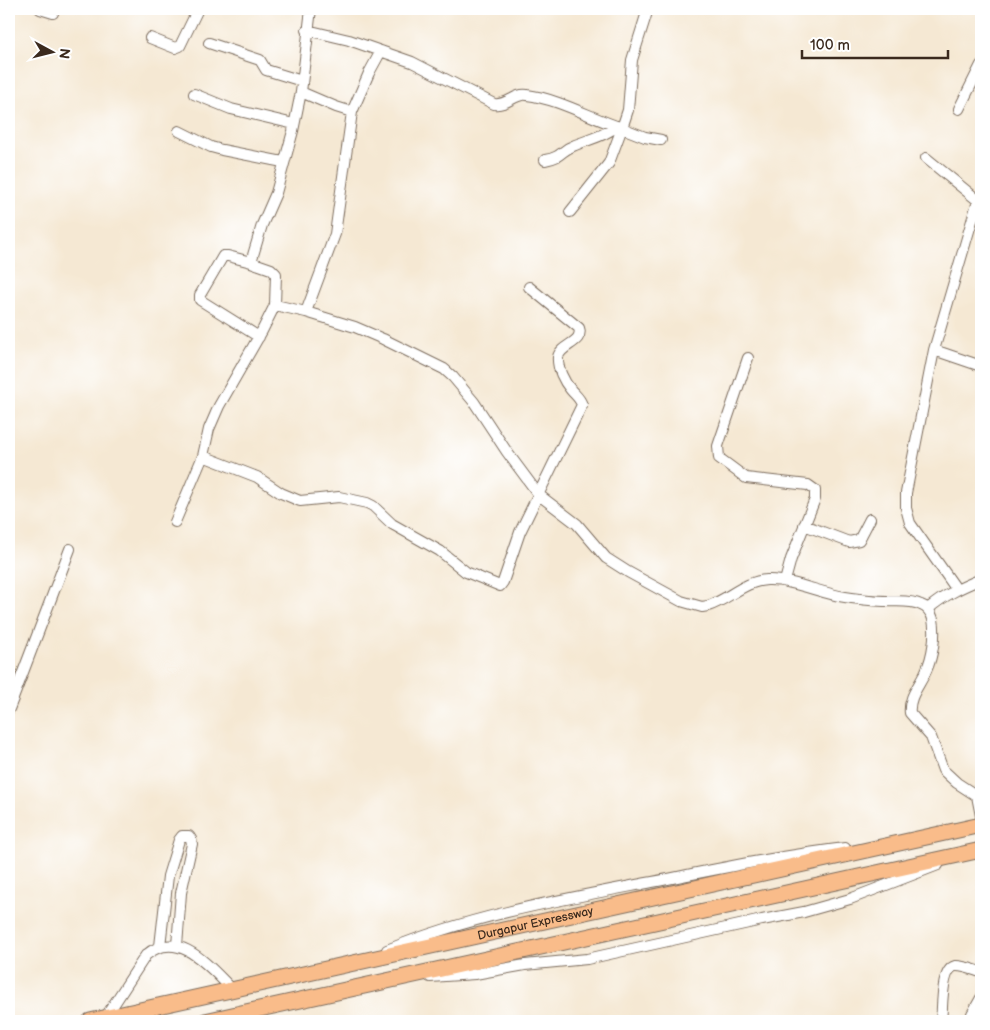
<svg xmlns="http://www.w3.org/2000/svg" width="990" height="1030" viewBox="0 0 990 1030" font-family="'Balsamiq Sans',sans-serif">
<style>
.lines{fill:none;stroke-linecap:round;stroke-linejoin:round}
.minor-casing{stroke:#7c6c5d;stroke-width:12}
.highway-casing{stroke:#7c6c5d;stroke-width:17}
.minor{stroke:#fff;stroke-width:10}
.highway{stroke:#f9bc8a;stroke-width:15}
.labels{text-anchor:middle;stroke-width:4.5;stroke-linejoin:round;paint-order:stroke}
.street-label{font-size:12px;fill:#3b2a1e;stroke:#fff}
</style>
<rect width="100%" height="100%" fill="#fff"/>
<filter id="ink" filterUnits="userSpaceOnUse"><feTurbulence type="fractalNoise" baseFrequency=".02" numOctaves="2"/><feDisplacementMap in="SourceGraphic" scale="10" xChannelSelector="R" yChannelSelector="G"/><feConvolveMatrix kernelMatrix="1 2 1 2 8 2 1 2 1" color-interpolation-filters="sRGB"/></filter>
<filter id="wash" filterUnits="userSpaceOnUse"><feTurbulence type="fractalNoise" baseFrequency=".0096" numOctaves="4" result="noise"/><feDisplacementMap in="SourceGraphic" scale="20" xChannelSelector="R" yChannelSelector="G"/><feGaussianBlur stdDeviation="1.12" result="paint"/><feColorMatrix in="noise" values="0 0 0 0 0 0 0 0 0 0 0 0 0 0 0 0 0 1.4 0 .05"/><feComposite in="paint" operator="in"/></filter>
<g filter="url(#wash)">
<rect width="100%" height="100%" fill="#f5e8d3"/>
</g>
<g filter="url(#ink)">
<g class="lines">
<defs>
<path id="minor" d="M40 9 53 13
M307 30 349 40 412 62 494 104C507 106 515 93 527 95 559 99 591 118 622 128L628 110 632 60 648 9
M150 38 175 48 180 46 198 9
M209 43 260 60 266 70 302 81
M381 51 369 73 352 112 335 234 306 312 355 327 383 339 444 369 453 377 474 402 507 452 539 495 577 524 606 558 628 572 681 601 702 607 708 606C728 600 744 581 767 580 791 579 820 593 845 597 859 599 873 601 887 601 898 602 911 600 921 605 927 607 931 612 933 619 936 635 933 656 926 671 920 685 908 697 910 713L931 737 943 770 957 783 977 796
M301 92 336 107 352 112
M194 94 231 109 294 124
M959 109 981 65
M179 131 211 147 222 150 283 162
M926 158 980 202
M545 160C563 157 561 150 573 146 589 139 603 137 617 126
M570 212 609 163 622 128 645 137 661 140
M251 262 228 256H223L200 295V300L259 337
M275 305 276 274 271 269 251 262 262 225 276 193 293 131 301 92 311 9
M934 350 981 366
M748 358 718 446 719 458 746 478 808 485 815 490V499L791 559 785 581
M203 456 257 477 281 493 300 501 339 497 367 503 373 506 392 524 440 551 466 572 500 586 503 582 520 532 582 405C580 398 575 395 571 390 564 382 557 368 558 357 561 344 584 343 579 328L529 287
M175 522 203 456 209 429 219 406 262 331 275 305 306 312
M804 525 849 542 859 540 870 519
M957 590 910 523 906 508V493L934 350 976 207 981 201
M928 609C944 595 962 587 981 579
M9 709 70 549
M981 792 977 796 981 816
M160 946 168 876 179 840 182 836H189L191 839 192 844 181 893 177 946
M387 950C470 916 559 900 647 883 713 870 778 856 845 848
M430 977 475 974 525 965 587 959 762 920 804 912 850 899 938 865
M105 1018 146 955C179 927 210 968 233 990
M941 1021C943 1010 940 970 955 966 962 965 974 970 981 972
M970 1021 972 1014 981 998"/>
<g id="highway">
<path id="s1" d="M90 1021 981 825"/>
<path d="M205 1021 981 850"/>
</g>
</defs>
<use href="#minor" class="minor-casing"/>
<use href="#highway" class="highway-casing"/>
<use href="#minor" class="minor"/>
<use href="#highway" class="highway"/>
</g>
</g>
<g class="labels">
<g class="street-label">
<text dy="4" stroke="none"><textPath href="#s1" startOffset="456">Durgapur Expressway</textPath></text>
</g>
</g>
<rect width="990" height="1030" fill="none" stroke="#fff" stroke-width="30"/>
<g transform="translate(52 52) rotate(97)" stroke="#ffffff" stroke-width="4" paint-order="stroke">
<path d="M0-4L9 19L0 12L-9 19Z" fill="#3b2a1e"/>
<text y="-8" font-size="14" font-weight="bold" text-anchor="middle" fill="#3b2a1e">N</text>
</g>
<path d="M802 50v8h146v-8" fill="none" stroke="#3b2a1e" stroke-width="2.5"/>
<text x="810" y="50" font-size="15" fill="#3b2a1e" stroke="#ffffff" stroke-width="4" paint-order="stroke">100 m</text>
</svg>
